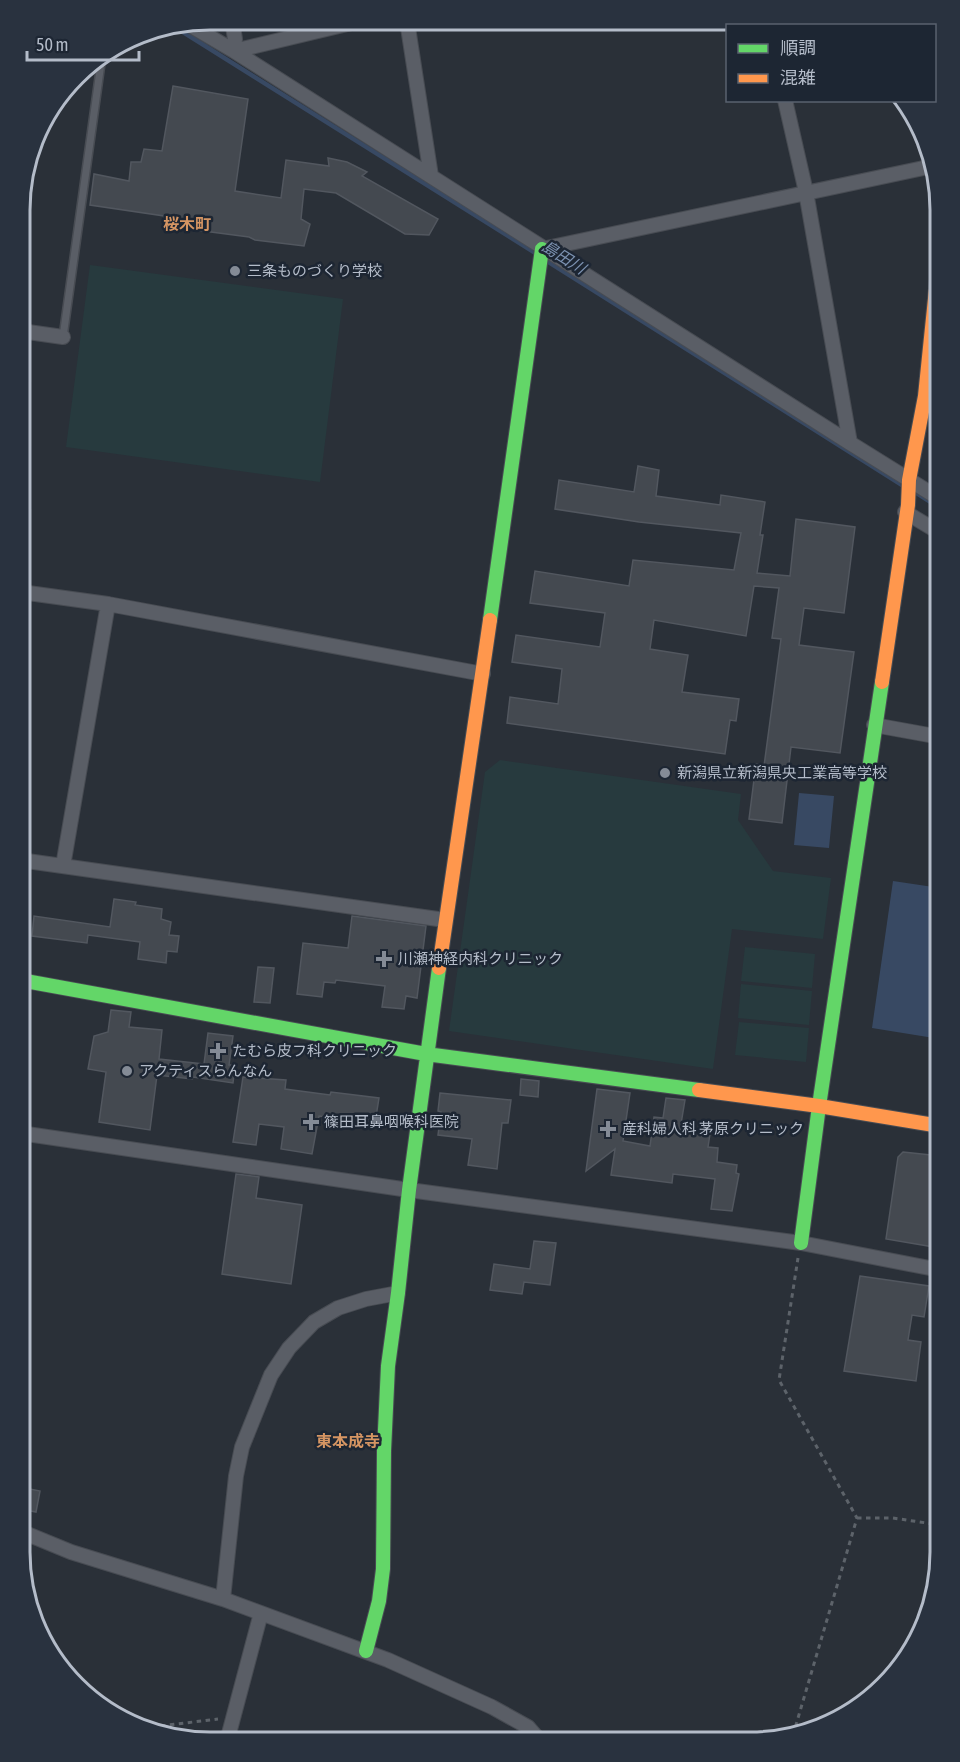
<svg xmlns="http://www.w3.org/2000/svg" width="960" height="1762" viewBox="0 0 960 1762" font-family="'Asap Condensed','Noto Sans JP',sans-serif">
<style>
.green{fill:#273a3e}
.water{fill:#384963}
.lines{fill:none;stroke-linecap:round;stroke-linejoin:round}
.stream{stroke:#384963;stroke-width:4.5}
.building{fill:#444950;stroke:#52575f;stroke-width:1.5}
.lane-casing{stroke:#484c53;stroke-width:10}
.street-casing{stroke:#484c53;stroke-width:16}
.fast-casing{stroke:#484c53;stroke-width:16}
.slow-casing{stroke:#484c53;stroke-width:16}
.path{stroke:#5d636a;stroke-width:3;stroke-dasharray:4.5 4.5;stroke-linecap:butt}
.lane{stroke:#5a5e66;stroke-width:7}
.street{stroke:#5a5e66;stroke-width:14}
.fast{stroke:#63d668;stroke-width:14}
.slow{stroke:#ff974d;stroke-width:14}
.poi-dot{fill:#848b96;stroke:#1d2633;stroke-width:2}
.labels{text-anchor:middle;stroke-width:5;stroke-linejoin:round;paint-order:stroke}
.poi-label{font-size:15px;fill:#b4bcc9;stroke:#1d2633;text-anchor:start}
.neighbourhood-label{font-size:16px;font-weight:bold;fill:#d59563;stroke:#1d2633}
.water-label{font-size:16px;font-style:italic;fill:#7c92b1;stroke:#1d2633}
.rim{fill:none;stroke:#b4bcc9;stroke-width:3}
</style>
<rect width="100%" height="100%" fill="#2a3038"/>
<path class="green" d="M90 265 343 299 320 482 66 447Z
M500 760 741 794 738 820 773 871 831 878 823 939 732 929 713 1069 449 1031 485 772Z
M745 947 815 954 812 988 741 981Z
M741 984 812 991 809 1025 738 1018Z
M739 1022 809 1028 806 1062 735 1055Z"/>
<path class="water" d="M799 793 834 796 829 848 794 845Z
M893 881 940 888V1039L872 1028Z"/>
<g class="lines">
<path class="stream" d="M175 27 537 254
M547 261 902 485
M915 492 940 508"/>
</g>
<path class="building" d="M173 86 248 99 235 191 281 198 286 160 329 166 328 158 347 162 367 172 362 176 438 219 429 235 405 234 336 193 304 189 301 219 310 224 304 246 255 240 249 237 173 227 165 222 164 216 90 205 94 174 129 181 131 162H141L144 149 162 151Z
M638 466 659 470 656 496 720 505 721 495 765 502 760 535H763L757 573 790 576 796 519 855 527 844 613 804 608 799 645 854 652 840 753 791 747 782 823 749 819 756 764 764 766 781 639 772 638 779 588 754 586 746 636 654 620 650 649 688 655 682 692 739 699 736 721 730 720 725 754 507 723 510 697 558 704 562 669 512 662 516 635 600 647 605 613 530 603 535 571 629 586 633 560 734 570 741 533 639 522 555 509 559 480 634 492Z
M114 899 136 902 135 905 162 909 161 919 171 922 169 935 179 936 177 952 167 951 166 963 138 959 140 942 88 935 87 943 32 936 34 916 110 927Z
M352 916 426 926 417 998 406 996 404 1009 382 1007 385 986 336 980 335 983 324 982 322 997 297 994 303 943 348 948Z
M258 967 274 968 270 1003 254 1002Z
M111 1010 131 1012 129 1027 162 1030 159 1059 204 1064 208 1033 233 1036 229 1065H235L233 1083 193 1077 192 1079 157 1075 150 1130 99 1122 106 1072 88 1069 94 1036 108 1032Z
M243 1077 286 1080 285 1089 330 1095 331 1092 379 1098 375 1123 319 1116 312 1154 281 1149 284 1127 259 1124 256 1145 233 1142Z
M521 1079 539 1081 538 1097 520 1095Z
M597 1089 630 1093 623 1141 650 1146 654 1117 663 1118 666 1098 685 1100 680 1130 710 1134 708 1147 718 1148 717 1162 737 1165 736 1173 739 1174 732 1211 711 1209 715 1179 673 1174 672 1183 611 1175 615 1149 586 1171Z
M440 1093 511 1100 508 1123H502L497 1169 468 1165 472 1139 438 1135 441 1112 438 1111Z
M903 1152 940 1156V1248L886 1239 898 1157Z
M236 1174 259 1177 256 1198 302 1205 291 1284 222 1274Z
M534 1241 556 1243 550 1285 524 1282 522 1294 490 1290 494 1264 530 1269Z
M860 1276 929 1286 924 1317 912 1315 908 1340 921 1342 916 1381 844 1371Z
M20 1487 40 1491 36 1512 20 1509Z"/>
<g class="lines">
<defs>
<path id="lane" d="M63 337 102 56"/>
<path id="street" d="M232 20 235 39 234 51
M407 21 431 176
M769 23V26
M188 24 234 51 850 443
M234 51 364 20
M785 100 806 192 850 443 940 499
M542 249 933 166
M21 331 63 337
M905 512 940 533
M21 592 108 604 483 674
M874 725 940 737
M20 860 445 920
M63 866 108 604
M20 1133 409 1190 801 1243 940 1270
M20 1531 71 1552 223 1599 388 1660 492 1707 528 1727 541 1742
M223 1599 236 1476 242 1447 271 1375 289 1348 314 1322 338 1308 366 1299 398 1293
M227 1741 261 1613"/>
<path id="fast" d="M490 620 542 249
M20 980 426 1054 699 1090
M801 1243 819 1106 882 682
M366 1651 379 1601 383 1569 384 1451 388 1366 398 1293 409 1190 439 968"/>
<path id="slow" d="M882 682 908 505 909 480 925 396 940 250
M439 968 490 620
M699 1090 819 1106 940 1126"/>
</defs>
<use href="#lane" class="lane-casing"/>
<use href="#street" class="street-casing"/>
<use href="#fast" class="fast-casing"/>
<use href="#slow" class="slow-casing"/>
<path class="path" d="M857 1518H893L940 1525
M152 1727 218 1719
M793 1735 857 1518 779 1380 798 1258"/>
<use href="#lane" class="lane"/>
<use href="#street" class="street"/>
<use href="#fast" class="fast"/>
<use href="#slow" class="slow"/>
</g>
<g class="poi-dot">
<circle cx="235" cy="271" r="6"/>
<circle cx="665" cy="773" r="6"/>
<path d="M381 950h6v6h6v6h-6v6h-6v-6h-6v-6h6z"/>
<path d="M215 1042h6v6h6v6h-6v6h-6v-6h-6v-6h6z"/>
<circle cx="127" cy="1071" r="6"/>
<path d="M308 1113h6v6h6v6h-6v6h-6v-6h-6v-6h6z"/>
<path d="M605 1120h6v6h6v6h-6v6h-6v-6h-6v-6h6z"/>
</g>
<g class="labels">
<g class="poi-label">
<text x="247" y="276">三条ものづくり学校</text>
<text x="677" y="778">新潟県立新潟県央工業高等学校</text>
<text x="398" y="964">川瀬神経内科クリニック</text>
<text x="232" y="1056">たむら皮フ科クリニック</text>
<text x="139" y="1076">アクティスらんなん</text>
<text x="324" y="1127">篠田耳鼻咽喉科医院</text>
<text x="622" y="1134">産科婦人科 茅原クリニック</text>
</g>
<g class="neighbourhood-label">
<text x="187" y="230">桜木町</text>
<text x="348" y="1447">東本成寺</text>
</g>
<g class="water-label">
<text transform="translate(564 257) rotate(32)" y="6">島田川</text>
</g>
</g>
<path d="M0 0H960V1762H0ZM210 30H750A180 180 0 0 1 930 210V1552A180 180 0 0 1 750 1732H210A180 180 0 0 1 30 1552V210A180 180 0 0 1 210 30Z" fill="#29323f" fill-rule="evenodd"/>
<path class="rim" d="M210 30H750A180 180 0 0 1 930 210V1552A180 180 0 0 1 750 1732H210A180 180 0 0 1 30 1552V210A180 180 0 0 1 210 30Z"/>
<rect x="726" y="24" width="210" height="78" fill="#1d2633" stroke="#59626f" stroke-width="1.5"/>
<rect x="738" y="44" width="30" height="9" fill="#63d668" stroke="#59626f" stroke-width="1.5"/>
<text x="780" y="54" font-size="18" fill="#b4bcc9">順調</text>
<rect x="738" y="74" width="30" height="9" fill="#ff974d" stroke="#59626f" stroke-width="1.5"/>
<text x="780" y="84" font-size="18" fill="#b4bcc9">混雑</text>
<path d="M27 51v9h112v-9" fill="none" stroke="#b4bcc9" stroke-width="3"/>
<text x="36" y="51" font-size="18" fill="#b4bcc9" stroke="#1d2633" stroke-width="4.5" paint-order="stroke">50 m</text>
</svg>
